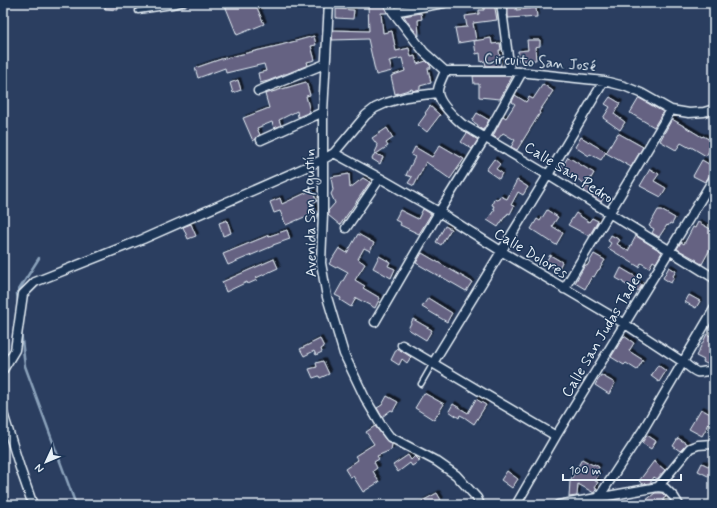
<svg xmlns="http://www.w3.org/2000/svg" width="717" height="508" viewBox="0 0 717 508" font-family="Mynerve,sans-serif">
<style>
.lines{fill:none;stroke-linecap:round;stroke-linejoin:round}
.stream{stroke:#8aa1ba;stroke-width:2.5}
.building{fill:#656282;stroke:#e8f1f8;filter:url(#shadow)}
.service-casing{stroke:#e8f1f8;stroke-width:7}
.minor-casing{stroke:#e8f1f8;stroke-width:11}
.service{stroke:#1d3557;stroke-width:4}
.minor{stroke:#1d3557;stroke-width:8}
.labels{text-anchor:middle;stroke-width:3;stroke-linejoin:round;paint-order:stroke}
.street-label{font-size:15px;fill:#e8f1f8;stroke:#1d3557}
</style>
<defs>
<filter id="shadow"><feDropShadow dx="2.5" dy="-2.5" stdDeviation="0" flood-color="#0009"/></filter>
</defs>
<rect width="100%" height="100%" fill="#2b3e60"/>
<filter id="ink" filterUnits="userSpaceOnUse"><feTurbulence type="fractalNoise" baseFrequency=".025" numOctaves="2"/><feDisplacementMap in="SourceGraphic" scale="8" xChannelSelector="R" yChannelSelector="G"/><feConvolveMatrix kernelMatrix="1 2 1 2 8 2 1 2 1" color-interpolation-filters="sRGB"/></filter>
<g filter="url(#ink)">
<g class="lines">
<path class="stream" d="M18 304 17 293 39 258
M21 331 25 366 76 505"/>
</g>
<path class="building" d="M105 3H118V10L105 9Z
M224 3H255L264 24 237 35Z
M383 3 387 13H381L383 33 392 31 396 51 409 48 411 57 415 56 417 64 426 61 430 65 431 68H428L431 83 420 86V89L413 91 412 89 395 94 391 76 405 71 402 58 389 61 392 71 376 75 368 39 332 40 333 30 369 31 368 5Z
M484 3H494L497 20 473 23 476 40 458 43 455 28 467 27 465 16 479 14V10H484Z
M508 3H516V10L536 8 537 17 524 18V17L508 18Z
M336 9 354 10 353 19 336 18Z
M421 13 422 19 418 20 419 36 409 24 404 16Z
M314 36 316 45 311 46 315 60 307 62 308 65 286 74H283V75L268 81 260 83 258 73 266 71 264 64 226 73 225 68 198 78 195 68 221 59 281 45Z
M491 38 492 44 500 43 501 50H499L501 66H486L485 61 481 62 480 53 476 54 474 41Z
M527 40H540V46L535 47 536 60 519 61 518 51 528 50Z
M473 76H510L512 77 500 99 479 97V84H474Z
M238 80 241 90 233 93 230 83Z
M306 82 310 95 306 96 310 112 298 117 297 111 279 120 281 125 280 126 274 128 272 122 257 128 260 135 257 137 256 139 253 141 243 118 269 108 265 94Z
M543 84 553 91 539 112 540 113 517 150 511 147 515 140 503 133 498 139 493 136 503 116 506 118 515 104 512 102 515 95 526 102 529 97 533 99Z
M610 97 620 103 614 114 625 122 620 130 603 118 610 107 605 104Z
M639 98 663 112 654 127 630 113Z
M430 106 440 115 427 132 418 125 426 114 425 113Z
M477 113 489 120 483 130 477 127 478 125 472 121Z
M672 119 702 137 703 136 714 142 706 156 691 147 690 148 681 143 676 150 660 141Z
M387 128 393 138 386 143 388 146 376 154 383 157 380 164 372 159 378 146 372 138Z
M467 133 478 140 472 149 461 142Z
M618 133 643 147 631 167 606 153Z
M581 137 606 152 601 160 590 154 589 156 575 147Z
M440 145 464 159 450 179 426 162 414 186 408 183 412 177 406 175 415 157 411 155 415 147 432 157Z
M568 157 594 173 587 185 561 169Z
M494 159 500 164 496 169 502 173 499 179 486 170Z
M702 160 714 167V173L710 175 705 182 693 176Z
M650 169 659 174 654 181 666 188 661 197 640 186Z
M349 174 350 188 363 178 370 182 340 225 328 215V211L335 203 331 194 333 190 331 177Z
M517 180 528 187 523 195 518 192 511 205 514 206 510 214 508 213 507 215H506L498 227 487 220 495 209 493 208 494 206 492 205 494 199 497 200 498 199H499L500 196 507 199Z
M586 186 604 197 601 202 584 191Z
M312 190 317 201 312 203 316 212 286 225 280 211 274 213 270 202 280 198 282 204Z
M423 209 431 214 419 234 400 225 401 223 395 220 400 210 418 219Z
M547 210 558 217 552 226 563 233 556 245 531 229 537 219 540 221Z
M658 210H661L675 218 672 224 670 223 668 226 667 225 659 237 652 233 654 229 649 226Z
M576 213 589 222 592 218 598 221 589 236 568 225Z
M227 220 231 233 223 236 219 223Z
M698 222 714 231V242L702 264 696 261 697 260 677 249 681 242 684 244 693 227 695 228Z
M191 224 196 236 188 239 183 227Z
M445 226 451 229 441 245 436 242Z
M287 230 290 239 273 245V246L228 265 223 254 269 235V236Z
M358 234 374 243 370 251 364 248 358 259 365 264 355 280 365 286 363 288 380 298 375 308 356 298 351 307 340 300 341 298 335 295 348 272 337 266 336 268 329 264 339 248 347 253Z
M611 235 620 240 617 244 628 251 636 236 662 252 656 263 653 261 649 268 641 263 639 267 608 248 611 243 608 241Z
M422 253 472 282 466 291 440 276V277L416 263Z
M594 254 605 260 599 270H598L594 277 592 276 585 289 575 283 585 265 587 266Z
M550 255 562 262 558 270 545 263Z
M379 256 390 262 388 266 395 269 391 278 373 268Z
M274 259 278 268 256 278 257 280 248 284 247 282 226 292 222 282Z
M669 267 676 271 673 276 674 277 671 283 663 278Z
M621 268 638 278 636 282 642 285 638 291 623 283V282L616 278Z
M689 295 700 301 696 308 685 302Z
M428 298 452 313 447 322 422 307Z
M413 319 432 330 426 340 408 329Z
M707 334 714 338V366L709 365 703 362 704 360 696 356Z
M624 336 634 343 629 351 643 360 637 370 626 363 624 365 611 357Z
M320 339 324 347 321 349 322 352 316 355 314 351 304 356 300 349Z
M397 348 411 357 407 363 402 359 399 365 391 360Z
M323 361 329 374 320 378 319 376 313 378 309 369 317 367 316 363Z
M658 365 666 371 659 382 651 376Z
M601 375 615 383 609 394 595 385Z
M424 393 444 404 434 420 415 408Z
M387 396 398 402 393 411 391 410 382 417 377 408 382 405Z
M476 399 486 405 474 424 464 417 460 415 459 418 449 411 453 404 468 413Z
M701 409 714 416V424L710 422 702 436 689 429Z
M375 426 386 440 392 444 391 450 377 456 379 459 374 462 377 468 373 471 379 482 363 492 353 476 350 477 345 469 358 460 355 456 374 444 366 432Z
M647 435 656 441 651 449 642 443Z
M678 438 687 444 680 451 673 446Z
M408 455 411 460 415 456 420 461 412 466 410 463 398 472 393 465Z
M582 459 593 465 594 464 599 467 596 473 599 474 595 481 598 482 595 487 597 488 594 493 578 484 577 496 569 497 570 481Z
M654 461 665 470 657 479 654 477 650 483 643 484 639 481Z
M702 463 714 469V479L698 471Z
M507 471 518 479 512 488 501 480Z
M437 493 441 500 431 505H415Z
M655 493H662L666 497 663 499 666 505H640Z"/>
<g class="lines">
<defs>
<path id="service" d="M138 11 172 6 185 3
M421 384 433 363"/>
<path id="minor" d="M329 3 323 112V214L321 263 327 297 344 354 365 398 381 425 390 437 436 461 456 475 477 498 480 505
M388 3 393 12 424 52 445 71H510L604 81 624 86 641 93 671 110 689 113 704 112 714 109
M501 3 510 71
M393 12 444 3
M445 71C443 77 439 83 438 90 437 101 454 117 462 124L548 175 714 278
M258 91 325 64
M261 140 323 112
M334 153 380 178 439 212 501 251 625 324 683 362C687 365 692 370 697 372 703 373 708 369 714 372
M346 228 380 178
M564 289 671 110
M375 322 439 212 485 138 522 72
M402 345 556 436
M433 363 548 175 604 81
M3 370 15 350 23 294 35 282 143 239 322 160 334 153 366 115 375 108 386 103 406 97 438 93
M3 413 20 468 33 505
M658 487 690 448 698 445 712 444 714 443
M599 497 643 430 714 309
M516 505 556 436 714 178
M558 505 658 487 665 488 674 497 679 505"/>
</defs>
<use href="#service" class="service-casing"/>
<use href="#minor" class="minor-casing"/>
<use href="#service" class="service"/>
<use href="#minor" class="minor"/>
</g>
</g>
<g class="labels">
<g class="street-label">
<text transform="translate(540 62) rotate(4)" y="5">Circuito San José</text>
<text transform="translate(569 172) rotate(32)" y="5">Calle San Pedro</text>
<text transform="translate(310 213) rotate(-91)" y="5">Avenida San Agustín</text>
<text transform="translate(531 253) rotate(31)" y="5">Calle Dolores</text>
<text transform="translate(602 334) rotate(-59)" y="5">Calle San Judas Tadeo</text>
</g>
</g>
<rect width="717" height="508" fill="none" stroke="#1d3557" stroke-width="16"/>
<rect x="8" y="8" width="701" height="492" fill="none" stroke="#e8f1f8" stroke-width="1.5" filter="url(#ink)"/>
<g transform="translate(46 462) rotate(226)" stroke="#1d3557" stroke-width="3" paint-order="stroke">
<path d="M0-3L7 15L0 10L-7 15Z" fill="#e8f1f8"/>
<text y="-6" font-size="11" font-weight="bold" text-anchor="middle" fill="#e8f1f8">N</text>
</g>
<path d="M563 474v6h118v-6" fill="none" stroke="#e8f1f8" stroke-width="2"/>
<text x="569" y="474" font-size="12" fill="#e8f1f8" stroke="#1d3557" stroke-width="3" paint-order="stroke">100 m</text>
</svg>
